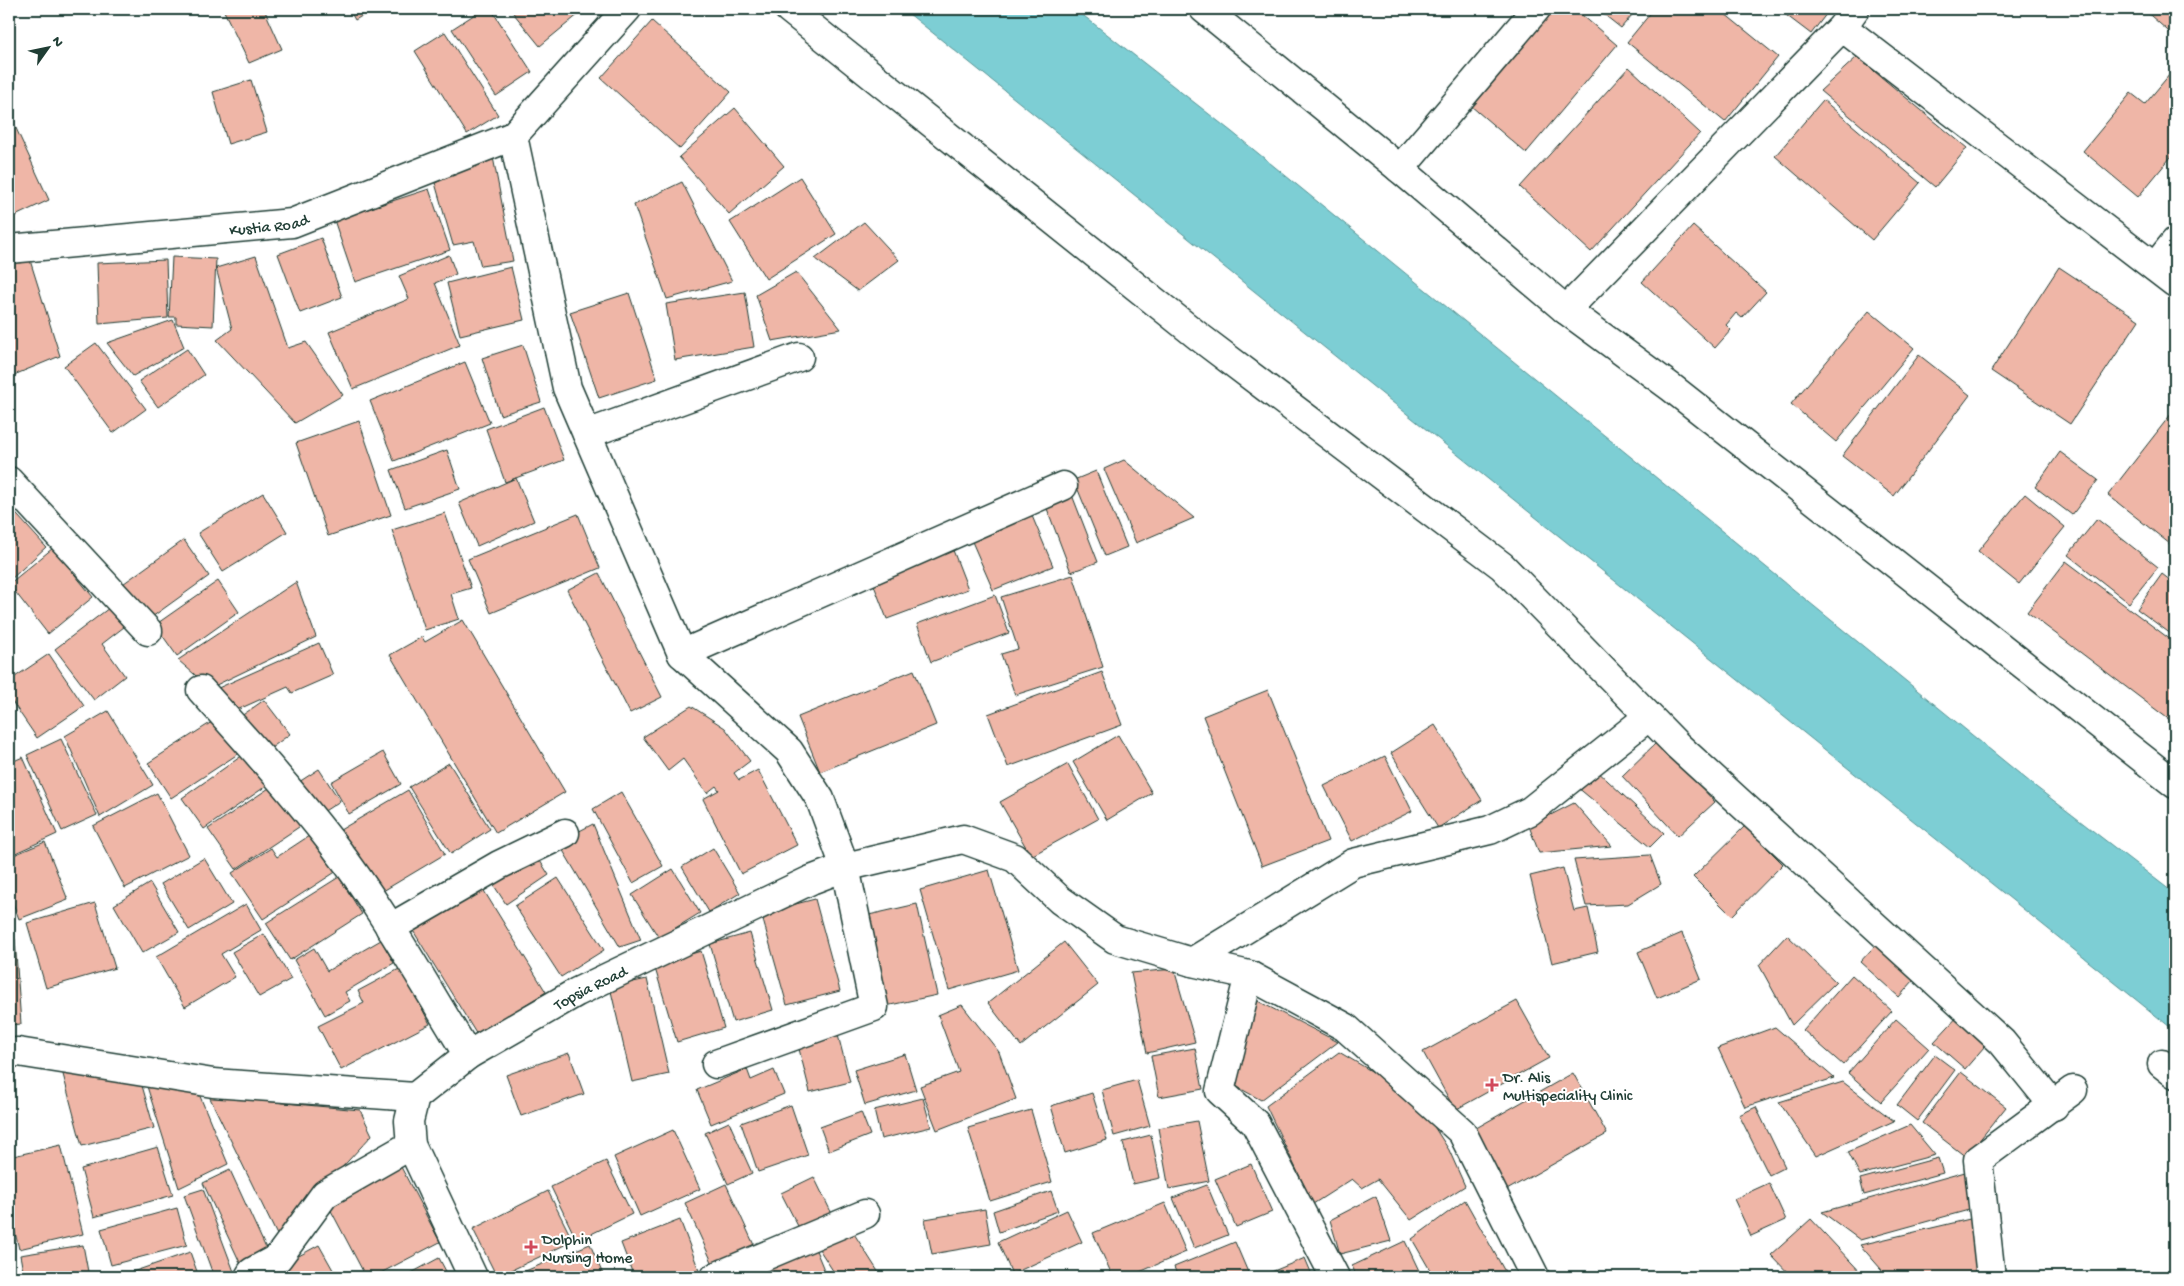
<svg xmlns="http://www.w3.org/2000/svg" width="2184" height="1286" viewBox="0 0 2184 1286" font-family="'Gochi Hand',sans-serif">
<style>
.water{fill:#7dced4;stroke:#579494}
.building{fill:#efb6a7;stroke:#1f3d34}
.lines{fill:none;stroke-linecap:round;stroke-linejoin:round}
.minor-casing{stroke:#1f3d34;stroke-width:31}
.tertiary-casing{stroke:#1f3d34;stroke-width:31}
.minor{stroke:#fff;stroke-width:28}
.tertiary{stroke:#fff;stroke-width:28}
.poi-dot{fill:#d1495b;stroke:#fff;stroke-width:2}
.labels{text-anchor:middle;stroke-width:4;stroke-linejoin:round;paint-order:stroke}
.street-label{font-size:16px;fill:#1f3d34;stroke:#fff}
.poi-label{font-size:16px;fill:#1f3d34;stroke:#fff;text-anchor:start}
</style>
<rect width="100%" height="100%" fill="#fff"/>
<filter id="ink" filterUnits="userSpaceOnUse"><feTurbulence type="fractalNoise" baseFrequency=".02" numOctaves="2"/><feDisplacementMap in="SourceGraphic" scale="10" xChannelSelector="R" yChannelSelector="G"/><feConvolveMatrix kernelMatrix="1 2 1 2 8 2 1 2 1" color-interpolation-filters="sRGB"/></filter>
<g filter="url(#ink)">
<path class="water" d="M903 9H1075L1232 132 2036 787 2175 894V1031Z"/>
<path class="building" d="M223 9H264L282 49 249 63Z
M349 9H374L355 20Z
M483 9H491L532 72 496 96 452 29Z
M510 9H585L540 46Z
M1555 9H1575L1617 45 1526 153 1471 106Z
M1597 9H1637L1621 28Z
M1654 9H1719L1778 57 1725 122 1627 42Z
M1778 9H1830L1811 34Z
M2143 9H2175V37Z
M652 21 731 92 680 149 601 78Z
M445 32 498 115 467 134 415 51Z
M1857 57 1967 148 1935 187 1820 91Z
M1629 67 1700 133 1591 252 1520 187Z
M2175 68V152L2138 197 2083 151 2131 93 2145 104Z
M251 80 267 132 228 144 213 92Z
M1823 100 1920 183 1872 240 1775 156Z
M735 108 784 166 729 214 679 157Z
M9 113 49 200 9 219Z
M493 157 513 261 481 266 474 241 453 245 435 183Z
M800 177 836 234 766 279 730 222Z
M682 182 732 281 667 299 634 205Z
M429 189 450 250 355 282 334 220Z
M864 222 899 260 858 291 815 259Z
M1693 226 1766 292 1742 318 1736 313 1726 325 1731 330 1715 348 1642 282Z
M321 238 342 297 300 313 278 254Z
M449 255 456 274 435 283 460 345 353 389 329 332 409 299 399 276Z
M256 256 288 348 306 342 343 395 295 423 217 340 232 329 216 268Z
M29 257 60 356 9 377V264Z
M172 257 216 259 213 326 176 324V317H169Z
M166 260 168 318 99 324 97 263Z
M511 267 524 320 460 335 447 283Z
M2059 267 2139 320 2070 424 1991 371Z
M796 272 841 329 772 341 756 295Z
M745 292 754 347 675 360 666 304Z
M629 293 657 379 599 398 570 312Z
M1869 311 1914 348 1836 442 1791 404Z
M173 320 184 347 133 376 107 343Z
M96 343 146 409 113 433 64 366Z
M523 345 541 402 500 415 482 358Z
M187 349 204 375 158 407 139 381Z
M1919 355 1970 395 1894 496 1842 456Z
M465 362 490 423 394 461 370 401Z
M544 407 564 460 505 482 486 429Z
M2175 409V548L2108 495Z
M359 421 391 515 328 536 296 443Z
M447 450 460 489 405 508 391 470Z
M2060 452 2098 480 2072 515 2035 487Z
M1124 460 1194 518 1136 543 1104 469Z
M1096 471 1127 547 1105 556 1074 480Z
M516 478 534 521 477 546 459 503Z
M263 493 287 532 223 572 198 533Z
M2025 494 2065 527 2019 584 1978 551Z
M1072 495 1098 562 1071 572 1046 506Z
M1027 504 1053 566 993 590 967 530Z
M9 506 46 547 9 581Z
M445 513 471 588 451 594 459 619 425 630 392 530Z
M578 514 600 568 491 613 468 559Z
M2097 519 2158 567 2129 603 2068 555Z
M184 540 209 576 145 622 120 586Z
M951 545 968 589 887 619 870 575Z
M53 548 93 597 48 634 9 584Z
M2066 561 2175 643V724L2027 612Z
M599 573 662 697 630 713 567 590Z
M2162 574 2175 584V637L2137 609Z
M1073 575 1103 667 1015 695 1001 654 1018 649 1001 597Z
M218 581 239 612 177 656 155 625Z
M296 582 316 637 210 688 178 660Z
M995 595 1009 633 931 662 917 624Z
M109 608 124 627 102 644 125 676 94 700 55 649Z
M463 620 565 792 496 833 390 655 422 637 425 642Z
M319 643 333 675 292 693 288 687 228 714 216 689Z
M49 654 84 706 37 738 9 697V681Z
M914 670 936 725 820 772 798 717Z
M1102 672 1122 725 1008 767 988 714Z
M1268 690 1328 841 1262 866 1203 716Z
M264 700 290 734 263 754 237 719Z
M691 706 725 728 750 761 734 773 739 780 758 770 797 845 741 874 703 799 719 790 716 786 707 793 683 759 668 771 643 737Z
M108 711 153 785 100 817 65 736Z
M218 718 241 752 171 798 148 763Z
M1435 725 1482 800 1438 828 1391 753Z
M1118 735 1152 793 1107 820 1073 762Z
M61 739 97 815 62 831 27 755Z
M1658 741 1715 802 1678 836 1622 776Z
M250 750 272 782 204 829 182 798Z
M383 752 401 784 349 814 331 782Z
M1385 756 1412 811 1352 841 1324 786Z
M23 757 57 834 9 856V763Z
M449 763 490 829 451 854 409 787Z
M1068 764 1098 819 1031 856 1000 802Z
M1594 768 1664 833 1650 847 1577 787Z
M319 769 340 801 320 814 299 782Z
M278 782 305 823 236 869 208 829Z
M408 790 445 854 373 897 335 833Z
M621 792 663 866 633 883 593 809Z
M157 793 189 855 125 888 93 826Z
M1574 803 1612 846 1539 853 1529 826Z
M593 824 641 940 620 947 558 842Z
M1745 826 1783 864 1732 916 1693 877Z
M312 834 337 871 263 919 232 873 271 848 277 857Z
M45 842 68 900 19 919 9 893V857Z
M713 848 740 893 709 912 682 867Z
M535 853 549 875 506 904 491 881Z
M1650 855 1661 884 1628 904 1586 906 1574 860Z
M204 858 232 904 189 930 161 884Z
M1563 868 1574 911 1588 908 1598 952 1552 963 1530 876Z
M673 869 700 913 659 938 632 895Z
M989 870 1018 970 949 990 920 890Z
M339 877 362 914 290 960 266 923Z
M558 878 604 950 561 977 515 906Z
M478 881 546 992 477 1035 409 924Z
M150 883 179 932 142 953 114 905Z
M815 899 840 991 787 1005 761 913Z
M95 903 115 968 46 988 27 923Z
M246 904 261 930 221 954 235 977 185 1007 156 957Z
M917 904 937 995 881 1007 860 917Z
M750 933 773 1010 733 1022 710 944Z
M1682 933 1701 979 1657 998 1638 952Z
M264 934 291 979 259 997 232 952Z
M1787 935 1836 982 1792 1025 1759 965Z
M1882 938 1921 972 1899 997 1860 962Z
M15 939 21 1024 9 1025V940Z
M381 940 394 963 345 992 350 1001 325 1015 294 960 314 948 327 971Z
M1064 942 1098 985 1021 1046 988 1003Z
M701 951 724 1028 677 1042 654 965Z
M401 968 430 1024 341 1070 318 1026 364 1003 358 991Z
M1174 969 1195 1042 1147 1053 1131 973Z
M1852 975 1892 1011 1843 1065 1803 1030Z
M647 979 669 1074 632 1082 610 987Z
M1248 996 1338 1042 1261 1100 1232 1084Z
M1517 1001 1549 1058 1455 1110 1423 1052Z
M962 1005 999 1052 1016 1099 937 1130 920 1086 959 1072 938 1015Z
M1961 1013 1991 1039 1965 1069 1934 1042Z
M1896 1019 1929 1048 1881 1102 1848 1073Z
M1775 1027 1834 1078 1745 1107 1718 1048Z
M838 1035 850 1082 810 1092 798 1045Z
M1195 1048 1203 1089 1159 1097 1151 1056Z
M1339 1052 1395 1085 1433 1125 1449 1150 1465 1186 1411 1220 1378 1179 1362 1188 1352 1179 1313 1204 1266 1106Z
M569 1053 584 1094 521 1116 506 1075Z
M905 1054 916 1090 865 1105 854 1070Z
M1935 1055 1955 1070 1917 1121 1897 1105Z
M60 1063 141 1082 154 1128 82 1146Z
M747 1069 751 1080 774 1070 784 1094 711 1124 697 1090Z
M1961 1072 2006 1107 1966 1157 1922 1123Z
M1573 1073 1607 1134 1505 1191 1471 1131Z
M145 1080 197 1089 228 1164 179 1188Z
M1137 1080 1150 1126 1114 1136 1102 1090Z
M1843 1082 1894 1121 1816 1156 1779 1102Z
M1092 1093 1107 1140 1065 1153 1051 1106Z
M209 1096 360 1110 372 1135 278 1237Z
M923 1098 931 1127 881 1139 874 1110Z
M791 1105 808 1155 758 1172 741 1123Z
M1756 1107 1785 1167 1769 1175 1739 1115Z
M1031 1110 1052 1182 990 1201 968 1128Z
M861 1112 870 1135 829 1151 820 1127Z
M1197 1121 1209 1181 1169 1189 1158 1128Z
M729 1122 752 1173 728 1184 705 1133Z
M1910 1125 1935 1155 1860 1175 1848 1152Z
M673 1130 700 1189 640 1216 614 1157Z
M1151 1135 1160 1178 1133 1184 1123 1142Z
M61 1145 83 1234 19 1249 9 1208V1157Z
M158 1147 173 1195 94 1217 81 1169Z
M1938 1158 1943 1173 1864 1195 1860 1179Z
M606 1161 632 1214 577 1241 551 1187Z
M1251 1164 1272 1212 1236 1227 1215 1179Z
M400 1165 440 1242 373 1277H366L327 1203Z
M230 1170 270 1257 243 1269 203 1183Z
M1965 1172 1976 1208 1860 1240 1822 1212Z
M814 1177 832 1214 800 1230 781 1193Z
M1769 1183 1786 1220 1751 1236 1734 1199Z
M726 1184 759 1256 718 1275 685 1203Z
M1207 1185 1228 1235 1194 1248 1173 1198Z
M203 1189 236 1277H214L184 1195Z
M548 1191 573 1241 497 1277 473 1229Z
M1051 1191 1058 1211 999 1232 993 1211Z
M1376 1196 1391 1241 1340 1254 1330 1220Z
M1465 1200 1508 1277H1434L1412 1239Z
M1165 1203 1186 1252 1128 1277H1113L1093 1233Z
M177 1208 187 1245 111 1265 101 1229Z
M985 1209 991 1244 932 1254 925 1219Z
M1067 1210 1082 1242 1012 1274 998 1242Z
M1974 1218 1978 1277H1888L1860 1245Z
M1811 1219 1865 1277H1792L1771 1255Z
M680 1220 700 1273 688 1277H634L621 1243Z
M851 1229 879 1273 873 1277H837L819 1249Z
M1405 1241 1422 1277H1357L1352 1266Z
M1235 1242 1250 1277H1178L1174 1267Z
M590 1244 604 1277H511Z
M83 1245 89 1277H24L20 1255Z
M319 1245 337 1277H263L262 1276Z
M815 1248 827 1277H768L765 1270Z
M190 1252 199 1277H118Z
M439 1258 449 1277H404Z
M1305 1258 1313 1277H1265L1264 1275Z"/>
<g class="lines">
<defs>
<g id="minor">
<path d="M789 9 1198 336 1502 566 1678 746 2002 1042 2054 1106"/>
<path d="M1842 27 2175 283"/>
<path d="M1400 169 1536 9"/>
<path id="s1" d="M9 249 292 223 513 136"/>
<path d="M2155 267 2175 242"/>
<path d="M1566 310 1842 27 1855 9"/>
<path d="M587 434 799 357"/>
<path d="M9 481 148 631"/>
<path d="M682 654 1063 486"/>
<path d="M201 690C246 740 291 790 332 843 383 909 424 984 468 1055"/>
<path d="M390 928 499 865 565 833"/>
<path d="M1192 962 1353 863 1490 830 1530 811 1648 717"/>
<path d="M1249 975 1220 1091 1255 1123 1335 1277"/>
<path d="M9 1053 18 1052 213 1083 415 1097"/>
<path d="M716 1064 874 1007 845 867"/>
<path d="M249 1277 252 1272 278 1258 325 1194 411 1145"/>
<path d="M715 1277 865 1214"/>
<path d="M1991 1277 1978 1160 2073 1090"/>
</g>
<g id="tertiary">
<path d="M627 9 513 136 567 388 682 654 789 751 820 799 845 867"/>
<path d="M1204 9 1400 169 1566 310 1672 388 2175 784"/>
<path d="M2162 1064 2175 1074"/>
<path id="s2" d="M473 1277 411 1145 409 1121 415 1097 468 1055 577 992 811 880 845 867 963 839 1015 858 1060 900 1115 939 1192 962 1249 975 1345 1027 1462 1132 1535 1277"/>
</g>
</defs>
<use href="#minor" class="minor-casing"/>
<use href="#tertiary" class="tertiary-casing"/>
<use href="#minor" class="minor"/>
<use href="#tertiary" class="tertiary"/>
</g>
</g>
<g class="poi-dot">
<path d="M1489.5 1077.5h5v5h5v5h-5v5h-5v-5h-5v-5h5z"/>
<path d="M528.5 1239.5h5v5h5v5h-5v5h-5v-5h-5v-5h5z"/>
</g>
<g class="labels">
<g class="street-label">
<text dy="6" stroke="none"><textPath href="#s1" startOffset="261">Kustia Road</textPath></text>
<text dy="6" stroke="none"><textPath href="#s2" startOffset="402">Topsia Road</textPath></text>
</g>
<g class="poi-label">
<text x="1503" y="1082">Dr. Alis<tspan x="1503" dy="18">Multispeciality Clinic</tspan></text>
<text x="542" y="1244">Dolphin<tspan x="542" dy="18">Nursing Home</tspan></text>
</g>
</g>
<rect width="2184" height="1286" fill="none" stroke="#fff" stroke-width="30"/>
<rect x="15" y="15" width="2154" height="1256" fill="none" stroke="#1f3d34" stroke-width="2" filter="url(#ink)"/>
<g transform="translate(48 48) rotate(57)" stroke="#ffffff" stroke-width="4" paint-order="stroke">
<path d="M0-4L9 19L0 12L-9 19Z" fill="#1f3d34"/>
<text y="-8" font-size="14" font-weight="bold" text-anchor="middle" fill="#1f3d34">N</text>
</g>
</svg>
